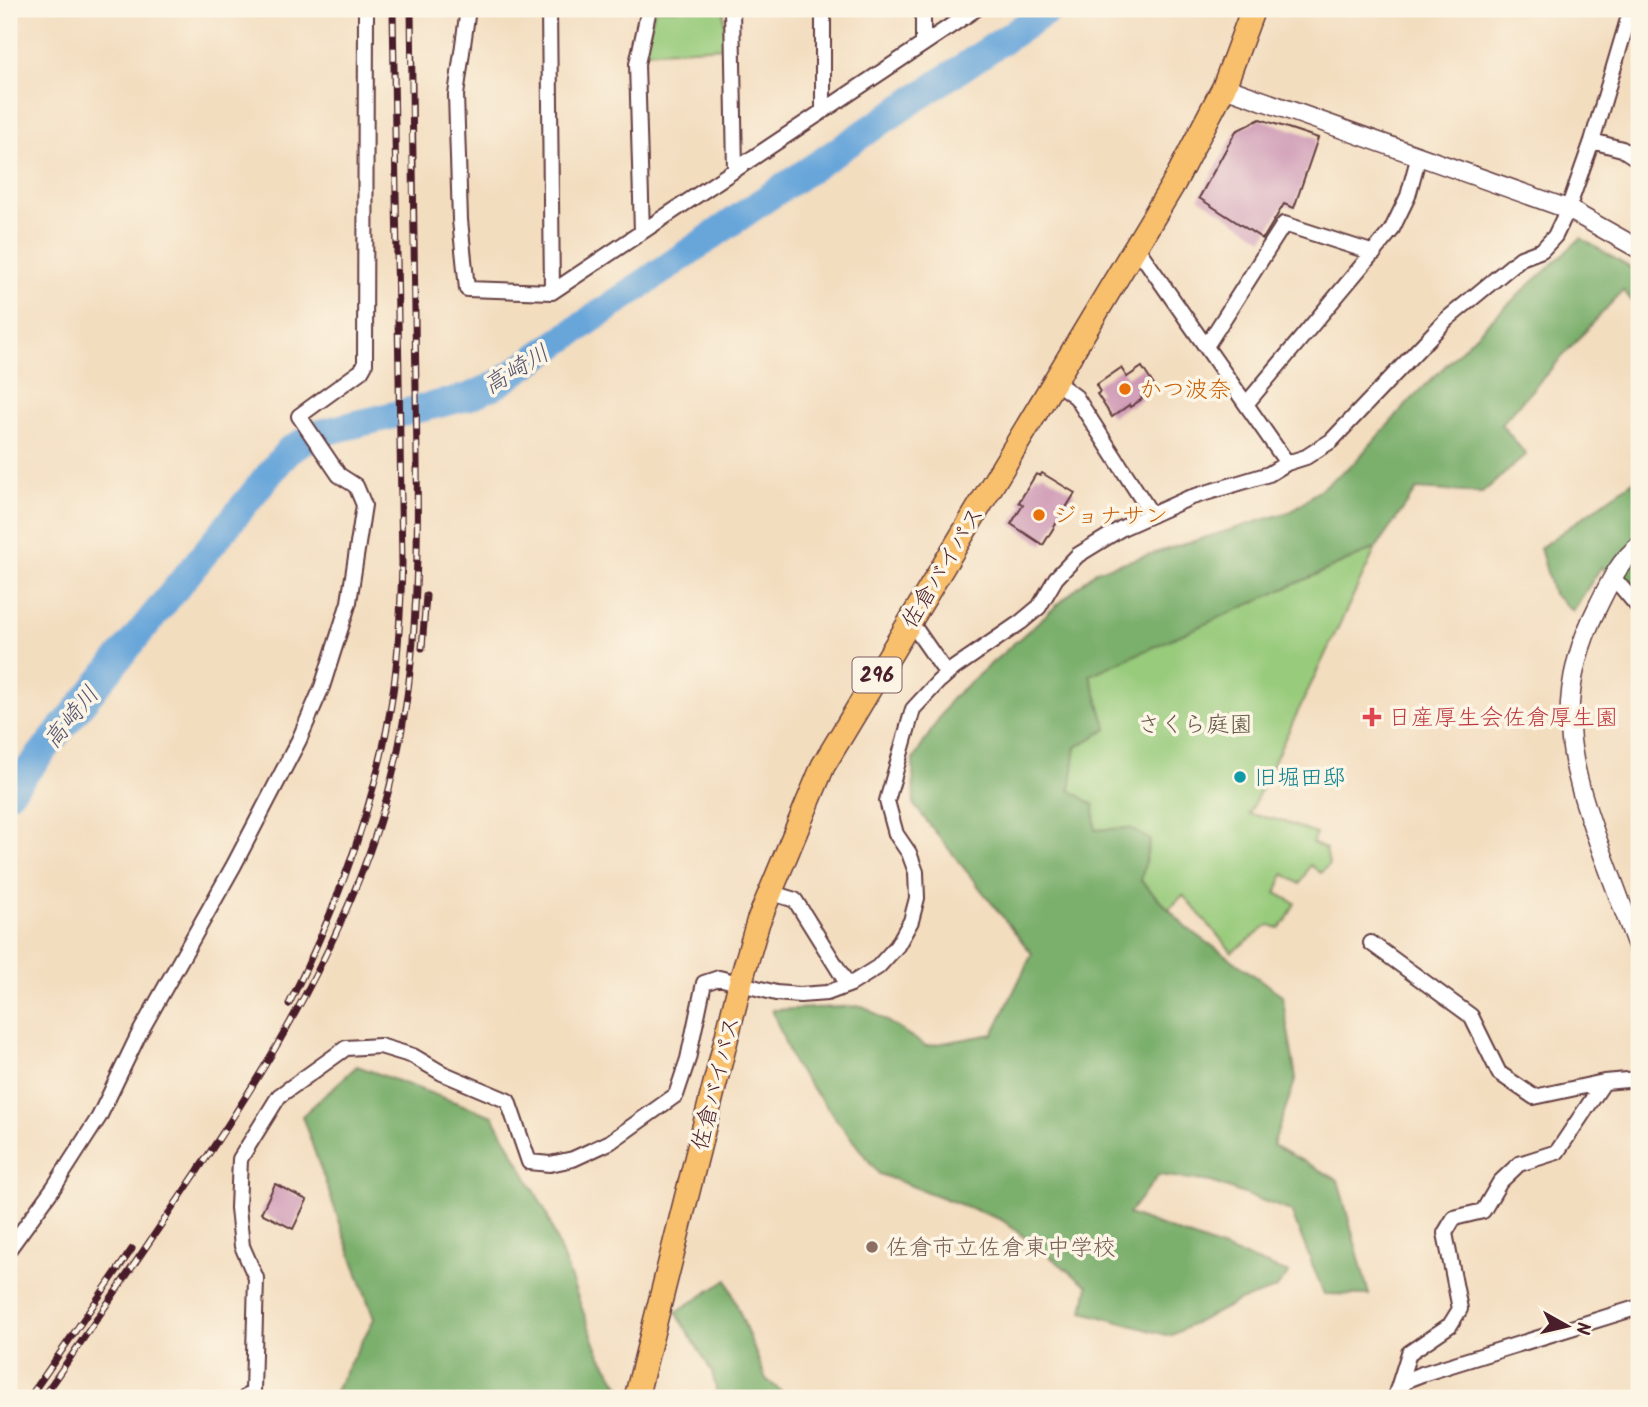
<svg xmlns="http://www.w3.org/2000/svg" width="1648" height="1407" viewBox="0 0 1648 1407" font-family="Kalam,'Klee One',sans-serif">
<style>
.green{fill:#98cb7c;stroke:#717554;stroke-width:2}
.forest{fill:#7aaf6c;stroke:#62674c;stroke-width:2}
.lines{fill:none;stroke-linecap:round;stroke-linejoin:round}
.river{stroke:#68a6da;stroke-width:28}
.building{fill:#cc94b3}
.minor-casing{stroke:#633c41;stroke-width:18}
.tertiary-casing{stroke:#633c41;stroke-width:21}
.trunk-casing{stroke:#633c41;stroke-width:26}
.minor{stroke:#fff;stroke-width:14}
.tertiary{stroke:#fff;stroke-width:18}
.trunk{stroke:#f8bf6c;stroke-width:23}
.rail-casing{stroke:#4a1f2b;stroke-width:7}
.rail{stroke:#fcf5e5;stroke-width:4.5;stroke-dasharray:13;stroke-linecap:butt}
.food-dot{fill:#e8710a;stroke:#fcf5e5;stroke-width:2.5}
.health-dot{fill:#e0444e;stroke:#fcf5e5;stroke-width:2.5}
.culture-dot{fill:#0f9aa8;stroke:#fcf5e5;stroke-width:2.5}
.education-dot{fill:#8d6e63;stroke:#fcf5e5;stroke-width:2.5}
.labels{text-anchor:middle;stroke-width:7;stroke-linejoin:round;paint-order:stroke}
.shield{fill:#fcf5e5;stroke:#7f5f63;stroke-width:2}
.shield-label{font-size:21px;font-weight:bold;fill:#4a1f2b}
.food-label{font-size:23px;fill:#c56008;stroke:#fcf5e5;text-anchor:start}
.street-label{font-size:23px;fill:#4a1f2b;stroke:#fcf5e5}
.health-label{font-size:23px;fill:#be3a42;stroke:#fcf5e5;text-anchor:start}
.park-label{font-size:23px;fill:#615343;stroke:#fcf5e5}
.culture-label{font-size:23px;fill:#0d838f;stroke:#fcf5e5;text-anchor:start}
.education-label{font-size:23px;fill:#785e54;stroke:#fcf5e5;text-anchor:start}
.water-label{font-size:24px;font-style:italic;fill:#565571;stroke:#fcf5e5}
</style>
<rect width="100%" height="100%" fill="#fcf5e5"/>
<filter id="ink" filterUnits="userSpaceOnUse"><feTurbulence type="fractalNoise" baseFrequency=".0143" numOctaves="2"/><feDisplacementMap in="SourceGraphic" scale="14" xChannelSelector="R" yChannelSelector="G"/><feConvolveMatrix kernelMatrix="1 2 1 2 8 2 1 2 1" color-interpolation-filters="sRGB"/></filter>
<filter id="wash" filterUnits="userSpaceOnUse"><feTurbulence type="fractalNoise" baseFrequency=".00686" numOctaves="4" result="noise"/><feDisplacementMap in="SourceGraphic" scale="28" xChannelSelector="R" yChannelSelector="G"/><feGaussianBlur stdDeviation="1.57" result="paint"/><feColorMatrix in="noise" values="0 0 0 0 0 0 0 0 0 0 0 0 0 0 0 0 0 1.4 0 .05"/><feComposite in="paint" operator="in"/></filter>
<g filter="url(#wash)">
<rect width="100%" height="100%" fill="#f3ddbf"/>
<path class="green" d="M655 9H724V47L644 52Z
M1376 548 1249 814 1283 821 1316 834 1312 843 1326 849 1329 864 1321 873 1310 865 1300 884 1284 874 1276 893 1295 903 1286 921 1279 928 1269 925 1232 952 1183 895 1169 909 1141 881 1130 828 1095 830 1069 790 1076 747 1107 729 1089 675Z"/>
<path class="forest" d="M1581 238 1639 273V310L1623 290 1501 424 1526 455 1482 493 1417 489 1376 548 1090 675 1107 729 1076 747 1070 790 1094 805 1095 830 1130 828 1150 840 1141 881 1187 928 1282 995 1296 1078 1273 1145 1338 1180 1369 1295 1324 1294 1291 1211 1211 1182 1159 1175 1128 1214 1289 1273 1276 1289 1237 1302 1170 1336 1083 1312 1088 1286 1002 1220 879 1174 794 1065 772 1010 863 1006 926 1046 993 1034 1032 954 914 805 913 760 951 699 1096 571 1292 511 1354 463 1409 402 1490 321Z
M1639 477V597L1601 567 1573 611 1553 594 1540 548Z
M357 1066 493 1116 545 1210 598 1351 627 1398H331L374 1319 302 1116Z
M727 1280 766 1379 790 1398H718L712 1372 676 1312Z"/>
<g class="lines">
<path class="river" d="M9 793 289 450 320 433 468 397 498 384 767 198 1050 9"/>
</g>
<g id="blocks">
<path class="building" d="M1260 119 1318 138 1294 208 1284 204 1263 239 1199 198 1236 131Z
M1142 367 1155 387 1141 396 1142 399 1130 407 1129 405 1112 417 1097 394 1100 392 1096 385 1121 368 1127 377Z
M1042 473 1075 493 1043 545 1011 524 1023 505 1019 502 1036 474 1040 476Z
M275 1184 307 1200 293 1229 261 1213Z"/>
</g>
</g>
<g filter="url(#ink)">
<use href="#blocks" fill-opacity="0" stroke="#633c41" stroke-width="2"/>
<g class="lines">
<defs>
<path id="minor" d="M468 9 456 95 460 220 467 289 552 292 976 9
M549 9 552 292
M732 9 735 170
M923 9V44
M823 111V9
M1592 141 1622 149 1639 160
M642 232 637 64 649 9
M1135 245 1287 463
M1207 345 1284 224 1374 253
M1053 380 1076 397 1152 515
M1247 403 1391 231 1408 196 1419 155
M1613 577 1639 608
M910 621 947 674
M769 892 795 900 848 985
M1371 943 1471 1016 1499 1073 1534 1097 1604 1082
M9 1249 54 1187 99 1117 139 1034 234 865 299 740 322 687 349 602 364 505 356 486 339 475 299 416 361 371 365 364 366 9
M1397 1390 1409 1379 1422 1374 1639 1307
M1397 1391 1409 1353 1450 1325 1460 1309 1445 1233 1454 1218 1483 1211 1500 1182 1519 1164 1557 1152 1604 1082 1639 1079
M245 1398 253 1391 256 1278 242 1246 238 1208 240 1159 279 1096 346 1048 380 1046 413 1056 442 1073 508 1101 529 1162 550 1164 573 1159 610 1142 676 1095 688 1059 704 983 719 978 776 993 800 995 827 993 851 984 878 967 897 946 911 921 917 898 916 872 909 853 896 834 887 801 913 709 938 682 954 668 1021 622 1039 607 1056 578 1078 555 1122 528 1189 498 1269 474 1287 463 1306 457 1331 441 1447 319 1521 258 1542 250 1555 236 1568 209 1592 141 1631 9"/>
<path id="tertiary" d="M1224 87 1568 209 1639 249
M1639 546C1619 561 1609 584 1598 606 1552 697 1568 761 1602 852 1614 885 1627 918 1639 951"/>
<path id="trunk" d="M636 1398 740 984 758 922 823 766 858 708 1174 183 1224 87 1253 9"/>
</defs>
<use href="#minor" class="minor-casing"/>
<use href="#tertiary" class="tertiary-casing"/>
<use href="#trunk" class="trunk-casing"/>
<use href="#minor" class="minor"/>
<use href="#tertiary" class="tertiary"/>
<use href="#trunk" class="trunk"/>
<defs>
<path id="rail" d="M422 648 426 596
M289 1004C339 904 379 797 394 685 399 645 401 604 402 563L393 9
M29 1398 132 1249
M42 1398C85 1337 127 1275 169 1213 252 1092 332 967 378 827 424 686 418 536 416 390 414 263 412 136 411 9"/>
</defs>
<use href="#rail" class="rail-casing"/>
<use href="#rail" class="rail"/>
</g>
</g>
<g class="food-dot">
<circle cx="1125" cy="389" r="7"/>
<circle cx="1039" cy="515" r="7"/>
</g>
<path class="health-dot" d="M1368.5 706.5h7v7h7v7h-7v7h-7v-7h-7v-7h7z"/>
<circle class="culture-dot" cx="1240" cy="777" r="7"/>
<circle class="education-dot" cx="872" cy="1247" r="7"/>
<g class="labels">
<rect class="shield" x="852.5" y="657.5" width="49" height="35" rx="5"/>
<g class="shield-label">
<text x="877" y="682">296</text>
</g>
<g class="food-label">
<text x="1139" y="397">かつ波奈</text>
<text x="1053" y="523">ジョナサン</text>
</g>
<g class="street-label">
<text transform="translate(942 567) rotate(-59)" y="8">佐倉バイパス</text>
<text transform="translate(715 1083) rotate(-76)" y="8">佐倉バイパス</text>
</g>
<g class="health-label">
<text x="1388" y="725">日産厚生会佐倉厚生園</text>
</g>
<g class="park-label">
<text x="1195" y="732">さくら庭園</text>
</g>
<g class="culture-label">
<text x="1254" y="785">旧堀田邸</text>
</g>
<g class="education-label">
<text x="886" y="1255">佐倉市立佐倉東中学校</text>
</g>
<g class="water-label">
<text transform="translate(516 369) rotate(-31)" y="8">高崎川</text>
<text transform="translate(71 717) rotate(-51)" y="8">高崎川</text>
</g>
</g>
<rect width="1648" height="1407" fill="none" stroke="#fcf5e5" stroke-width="35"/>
<g transform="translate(1567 1326) rotate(98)" stroke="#fcf5e5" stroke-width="5" paint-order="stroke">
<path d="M0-5L12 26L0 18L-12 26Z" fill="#4a1f2b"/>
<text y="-10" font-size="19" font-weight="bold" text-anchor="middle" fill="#4a1f2b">N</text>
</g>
</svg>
